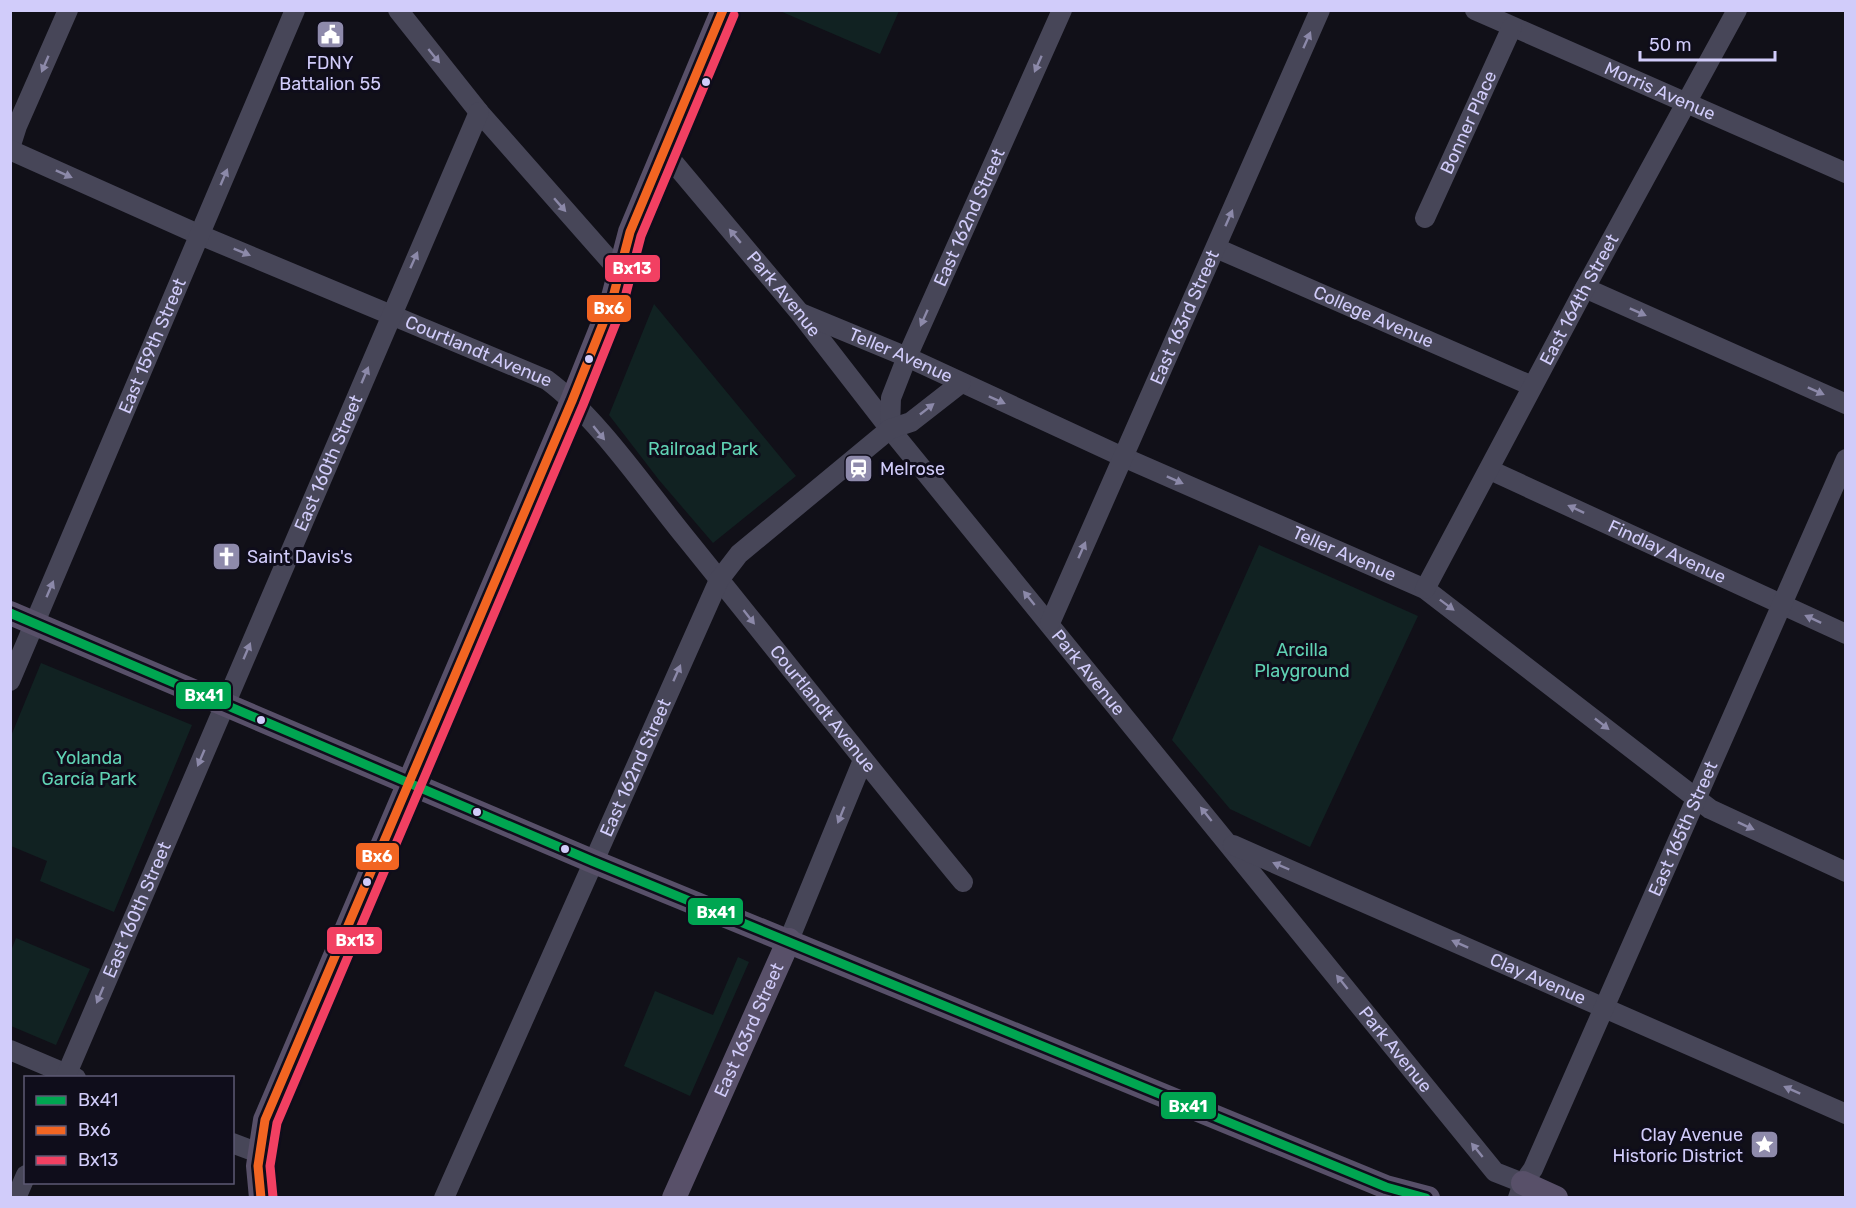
<svg xmlns="http://www.w3.org/2000/svg" width="1856" height="1208" viewBox="0 0 1856 1208" font-family="Rubik,sans-serif">
<style>
.green{fill:#122}
.lines{fill:none;stroke-linecap:round;stroke-linejoin:round}
.minor{stroke:#474658;stroke-width:20}
.major{stroke:#585069;stroke-width:24}
.bus-1-casing{stroke:#0f0d1b;stroke-width:14}
.bus-2-casing{stroke:#0f0d1b;stroke-width:14}
.bus-3-casing{stroke:#0f0d1b;stroke-width:14}
.bus-1{stroke:#00a651;stroke-width:9}
.bus-2{stroke:#f26522;stroke-width:9}
.bus-3{stroke:#f24062;stroke-width:9}
.oneway{fill:#8c89a9}
.bus-dot{fill:#d1ccfa;stroke:#0f0d1b;stroke-width:2}
.labels{text-anchor:middle;stroke-width:6;stroke-linejoin:round;paint-order:stroke}
.poi-label{font-size:18px;fill:#d1ccfa;stroke:#0f0d1b;text-anchor:start}
.street-label{font-size:18px;fill:#d1ccfa;stroke:#0f0d1b}
.park-label{font-size:18px;fill:#60d2b4;stroke:#0f0d1b}
.line-badge{stroke:#0f0d1b;stroke-width:2}
.badge-label{font-size:16px;text-anchor:middle;font-weight:bold;fill:#fff}
</style>
<rect width="100%" height="100%" fill="#111018"/>
<path class="green" d="M780 11H899L880 54Z
M654 304 796 476 713 543 659 480 609 415Z
M1259 545 1418 616 1310 847 1230 809 1172 740Z
M41 663 192 725 114 912 40 881 47 861 11 846V736Z
M16 938 90 969 56 1045 11 1026V951Z
M738 957 749 962 690 1096 624 1066 655 991 713 1015Z"/>
<g class="lines">
<g class="minor">
<path d="M398 10 479 112 620 272"/>
<path id="s1" d="M1475 10 1846 173"/>
<path d="M10 148 17 126 68 10"/>
<path id="s2" d="M10 150 200 235 547 380C597 417 645 488 685 537 778 652 869 768 963 882"/>
<path id="s3" d="M663 150 800 313 890 429 1495 1172 1523 1183"/>
<path id="s4" d="M1425 218 1512 27"/>
<path id="s5" d="M1216 248 1532 386"/>
<path d="M1585 288 1846 404"/>
<path id="s6" d="M803 314 907 357 1123 457 1425 589 1710 809 1846 872"/>
<path id="s7" d="M890 429 891 398 907 357 1062 10"/>
<path id="s8" d="M1490 470 1846 634"/>
<path id="s9" d="M1425 589 1585 288 1737 10"/>
<path id="s10" d="M1050 623 1320 10"/>
<path id="s11" d="M10 681 295 10"/>
<path id="s12" d="M1233 845 1846 1114"/>
<path d="M789 940 863 760"/>
<path d="M10 1050 76 1078"/>
<path id="s13" d="M65 1078 479 112"/>
<path d="M232 1143 259 1153"/>
<path d="M16 1198 26 1175"/>
<path id="s14" d="M444 1198 719 580 739 554 890 429 911 422 961 383"/>
<path id="s15" d="M1518 1198 1523 1183 1533 1169 1846 459"/>
</g>
<g class="major">
<path d="M10 613 592 861 1386 1187 1428 1198"/>
<path d="M1523 1183 1556 1198"/>
<path d="M261 1198 258 1166 265 1120 572 401 612 301 630 232 723 10"/>
<path id="s16" d="M674 1198 789 940"/>
</g>
<defs>
<path id="bus-1" d="M10 613 592 861 1386 1187 1426 1198"/>
<path id="bus-2" d="M261 1198 258 1166 265 1120 572 401 612 301 630 232 723 10"/>
<path id="bus-3" d="M273 1197 270 1166 277 1123 583 405 623 305 641 236 734 15"/>
</defs>
<use href="#bus-1" class="bus-1-casing"/>
<use href="#bus-2" class="bus-2-casing"/>
<use href="#bus-3" class="bus-3-casing"/>
<use href="#bus-1" class="bus-1"/>
<use href="#bus-2" class="bus-2"/>
<use href="#bus-3" class="bus-3"/>
</g>
<defs><path id="oneway-solid" d="M-6-.8H1V-3.2L6.5 0L1 3.2V.8H-6Z" transform="scale(1.5)"/></defs>
<g class="oneway">
<use href="#oneway-solid" transform="translate(1307 40) rotate(-66)"/>
<use href="#oneway-solid" transform="translate(434 56) rotate(51)"/>
<use href="#oneway-solid" transform="translate(45 64) rotate(113)"/>
<use href="#oneway-solid" transform="translate(1038 64) rotate(114)"/>
<use href="#oneway-solid" transform="translate(64 174) rotate(24)"/>
<use href="#oneway-solid" transform="translate(224 177) rotate(-67)"/>
<use href="#oneway-solid" transform="translate(560 205) rotate(49)"/>
<use href="#oneway-solid" transform="translate(1229 218) rotate(-66)"/>
<use href="#oneway-solid" transform="translate(735 236) rotate(-130)"/>
<use href="#oneway-solid" transform="translate(242 252) rotate(22)"/>
<use href="#oneway-solid" transform="translate(414 260) rotate(-66)"/>
<use href="#oneway-solid" transform="translate(1638 312) rotate(24)"/>
<use href="#oneway-solid" transform="translate(924 318) rotate(114)"/>
<use href="#oneway-solid" transform="translate(365 375) rotate(-67)"/>
<use href="#oneway-solid" transform="translate(1816 391) rotate(24)"/>
<use href="#oneway-solid" transform="translate(997 400) rotate(24)"/>
<use href="#oneway-solid" transform="translate(927 409) rotate(-38)"/>
<use href="#oneway-solid" transform="translate(599 433) rotate(51)"/>
<use href="#oneway-solid" transform="translate(1175 480) rotate(24)"/>
<use href="#oneway-solid" transform="translate(1576 509) rotate(-155)"/>
<use href="#oneway-solid" transform="translate(1082 550) rotate(-66)"/>
<use href="#oneway-solid" transform="translate(50 589) rotate(-67)"/>
<use href="#oneway-solid" transform="translate(1029 598) rotate(-129)"/>
<use href="#oneway-solid" transform="translate(1447 605) rotate(37)"/>
<use href="#oneway-solid" transform="translate(749 617) rotate(52)"/>
<use href="#oneway-solid" transform="translate(1813 619) rotate(-155)"/>
<use href="#oneway-solid" transform="translate(247 651) rotate(-67)"/>
<use href="#oneway-solid" transform="translate(677 673) rotate(-66)"/>
<use href="#oneway-solid" transform="translate(1602 724) rotate(38)"/>
<use href="#oneway-solid" transform="translate(201 758) rotate(113)"/>
<use href="#oneway-solid" transform="translate(1206 814) rotate(-129)"/>
<use href="#oneway-solid" transform="translate(841 815) rotate(112)"/>
<use href="#oneway-solid" transform="translate(1746 826) rotate(25)"/>
<use href="#oneway-solid" transform="translate(1281 866) rotate(-157)"/>
<use href="#oneway-solid" transform="translate(1460 944) rotate(-156)"/>
<use href="#oneway-solid" transform="translate(1342 982) rotate(-129)"/>
<use href="#oneway-solid" transform="translate(100 995) rotate(113)"/>
<use href="#oneway-solid" transform="translate(1792 1090) rotate(-156)"/>
<use href="#oneway-solid" transform="translate(1477 1150) rotate(-129)"/>
</g>
<defs>
<symbol id="civic-square" viewBox="-11 -11 22 22"><rect x="-9" y="-9" width="18" height="18" rx="4" fill="#8e8aab" stroke="#0f0d1b"/><path d="M-.6-6.5H3V-4.5H.6V-3L4-1V1h2V6H-6V1h2V-1L-.6-3ZM-1.2 2.5V6h2.4V2.5Z" fill="#fff"/></symbol>
<symbol id="station-square" viewBox="-11 -11 22 22"><rect x="-9" y="-9" width="18" height="18" rx="4" fill="#8e8aab" stroke="#0f0d1b"/><path d="M-3-6H3Q5-6 5-4V2Q5 4 3 4L4.5 6H3L1.5 4h-3L-3 6H-4.5L-3 4Q-5 4-5 2V-4Q-5-6-3-6ZM-3.5-4v3h7v-3ZM-3.5 1v1.5H-2V1ZM2 1v1.5H3.5V1Z" fill="#fff"/></symbol>
<symbol id="church-square" viewBox="-11 -11 22 22"><rect x="-9" y="-9" width="18" height="18" rx="4" fill="#8e8aab" stroke="#0f0d1b"/><path d="M-1.2-6h2.4v3.5h3.3v2.4h-3.3V6h-2.4V-.1h-3.3v-2.4h3.3Z" fill="#fff"/></symbol>
<symbol id="sight-square" viewBox="-11 -11 22 22"><rect x="-9" y="-9" width="18" height="18" rx="4" fill="#8e8aab" stroke="#0f0d1b"/><path d="M0-6L1.8-2.2L6-1.7L2.9 1.2L3.7 5.4L0 3.3L-3.7 5.4L-2.9 1.2L-6-1.7L-1.8-2.2Z" fill="#fff"/></symbol>
</defs>
<g fill-rule="evenodd">
<use href="#civic-square" x="314" y="18" width="33" height="33"/>
<use href="#station-square" x="842" y="452" width="33" height="33"/>
<use href="#church-square" x="210" y="540" width="33" height="33"/>
<use href="#sight-square" x="1748" y="1128" width="33" height="33"/>
</g>
<g class="bus-dot">
<circle cx="706" cy="82" r="5"/>
<circle cx="589" cy="359" r="5"/>
<circle cx="261" cy="720" r="5"/>
<circle cx="477" cy="812" r="5"/>
<circle cx="565" cy="849" r="5"/>
<circle cx="367" cy="882" r="5"/>
</g>
<g class="labels">
<g class="poi-label">
<text x="330" y="69" text-anchor="middle">FDNY<tspan x="330" dy="21">Battalion 55</tspan></text>
<text x="880" y="475">Melrose</text>
<text x="247" y="563">Saint Davis's</text>
<text x="1743" y="1141" text-anchor="end">Clay Avenue<tspan x="1743" dy="21">Historic District</tspan></text>
</g>
<g class="street-label">
<text dy="6" stroke="none"><textPath href="#s1" startOffset="202">Morris Avenue</textPath></text>
<text dy="6" stroke="none"><textPath href="#s4" startOffset="105">Bonner Place</textPath></text>
<text dy="6" stroke="none"><textPath href="#s7" startOffset="228">East 162nd Street</textPath></text>
<text dy="6" stroke="none"><textPath href="#s3" startOffset="188">Park Avenue</textPath></text>
<text dy="6" stroke="none"><textPath href="#s9" startOffset="328">East 164th Street</textPath></text>
<text dy="6" stroke="none"><textPath href="#s10" startOffset="334">East 163rd Street</textPath></text>
<text dy="6" stroke="none"><textPath href="#s5" startOffset="172">College Avenue</textPath></text>
<text dy="6" stroke="none"><textPath href="#s11" startOffset="364">East 159th Street</textPath></text>
<text dy="6" stroke="none"><textPath href="#s2" startOffset="510">Courtlandt Avenue</textPath></text>
<text dy="6" stroke="none"><textPath href="#s6" startOffset="106">Teller Avenue</textPath></text>
<text dy="6" stroke="none"><textPath href="#s13" startOffset="669">East 160th Street</textPath></text>
<text dy="6" stroke="none"><textPath href="#s8" startOffset="195">Findlay Avenue</textPath></text>
<text dy="6" stroke="none"><textPath href="#s6" startOffset="592">Teller Avenue</textPath></text>
<text dy="6" stroke="none"><textPath href="#s3" startOffset="674">Park Avenue</textPath></text>
<text dy="6" stroke="none"><textPath href="#s2" startOffset="1014">Courtlandt Avenue</textPath></text>
<text dy="6" stroke="none"><textPath href="#s14" startOffset="471">East 162nd Street</textPath></text>
<text dy="6" stroke="none"><textPath href="#s15" startOffset="405">East 165th Street</textPath></text>
<text dy="6" stroke="none"><textPath href="#s13" startOffset="183">East 160th Street</textPath></text>
<text dy="6" stroke="none"><textPath href="#s12" startOffset="333">Clay Avenue</textPath></text>
<text dy="6" stroke="none"><textPath href="#s16" startOffset="184">East 163rd Street</textPath></text>
<text dy="6" stroke="none"><textPath href="#s3" startOffset="1160">Park Avenue</textPath></text>
</g>
<g class="park-label">
<text x="703" y="455">Railroad Park</text>
<text x="1302" y="656">Arcilla<tspan x="1302" dy="21">Playground</tspan></text>
<text x="89" y="764">Yolanda<tspan x="89" dy="21">García Park</tspan></text>
</g>
</g>
<g class="line-badge">
<rect x="604" y="254" width="57" height="29" rx="6" fill="#f24062"/>
<rect x="586" y="294" width="46" height="29" rx="6" fill="#f26522"/>
<rect x="175" y="681" width="57" height="29" rx="6" fill="#00a651"/>
<rect x="355" y="842" width="45" height="29" rx="6" fill="#f26522"/>
<rect x="687" y="897" width="57" height="29" rx="6" fill="#00a651"/>
<rect x="326" y="926" width="57" height="29" rx="6" fill="#f24062"/>
<rect x="1160" y="1091" width="57" height="29" rx="6" fill="#00a651"/>
</g>
<g class="badge-label">
<text x="632" y="274">Bx13</text>
<text x="609" y="314">Bx6</text>
<text x="204" y="701">Bx41</text>
<text x="377" y="862">Bx6</text>
<text x="716" y="918">Bx41</text>
<text x="355" y="946">Bx13</text>
<text x="1188" y="1112">Bx41</text>
</g>
<rect width="1856" height="1208" fill="none" stroke="#d1ccfa" stroke-width="24"/>
<rect x="24" y="1076" width="210" height="108" fill="#0f0d1b" stroke="#5d5974" stroke-width="1.5"/>
<rect x="36" y="1096" width="30" height="9" fill="#00a651" stroke="#5d5974" stroke-width="1.5"/>
<text x="78" y="1106" font-size="18" fill="#d1ccfa">Bx41</text>
<rect x="36" y="1126" width="30" height="9" fill="#f26522" stroke="#5d5974" stroke-width="1.5"/>
<text x="78" y="1136" font-size="18" fill="#d1ccfa">Bx6</text>
<rect x="36" y="1156" width="30" height="9" fill="#f24062" stroke="#5d5974" stroke-width="1.5"/>
<text x="78" y="1166" font-size="18" fill="#d1ccfa">Bx13</text>
<path d="M1640 51v9h135v-9" fill="none" stroke="#d1ccfa" stroke-width="3"/>
<text x="1649" y="51" font-size="18" fill="#d1ccfa" stroke="#0f0d1b" stroke-width="4.5" paint-order="stroke">50 m</text>
</svg>
